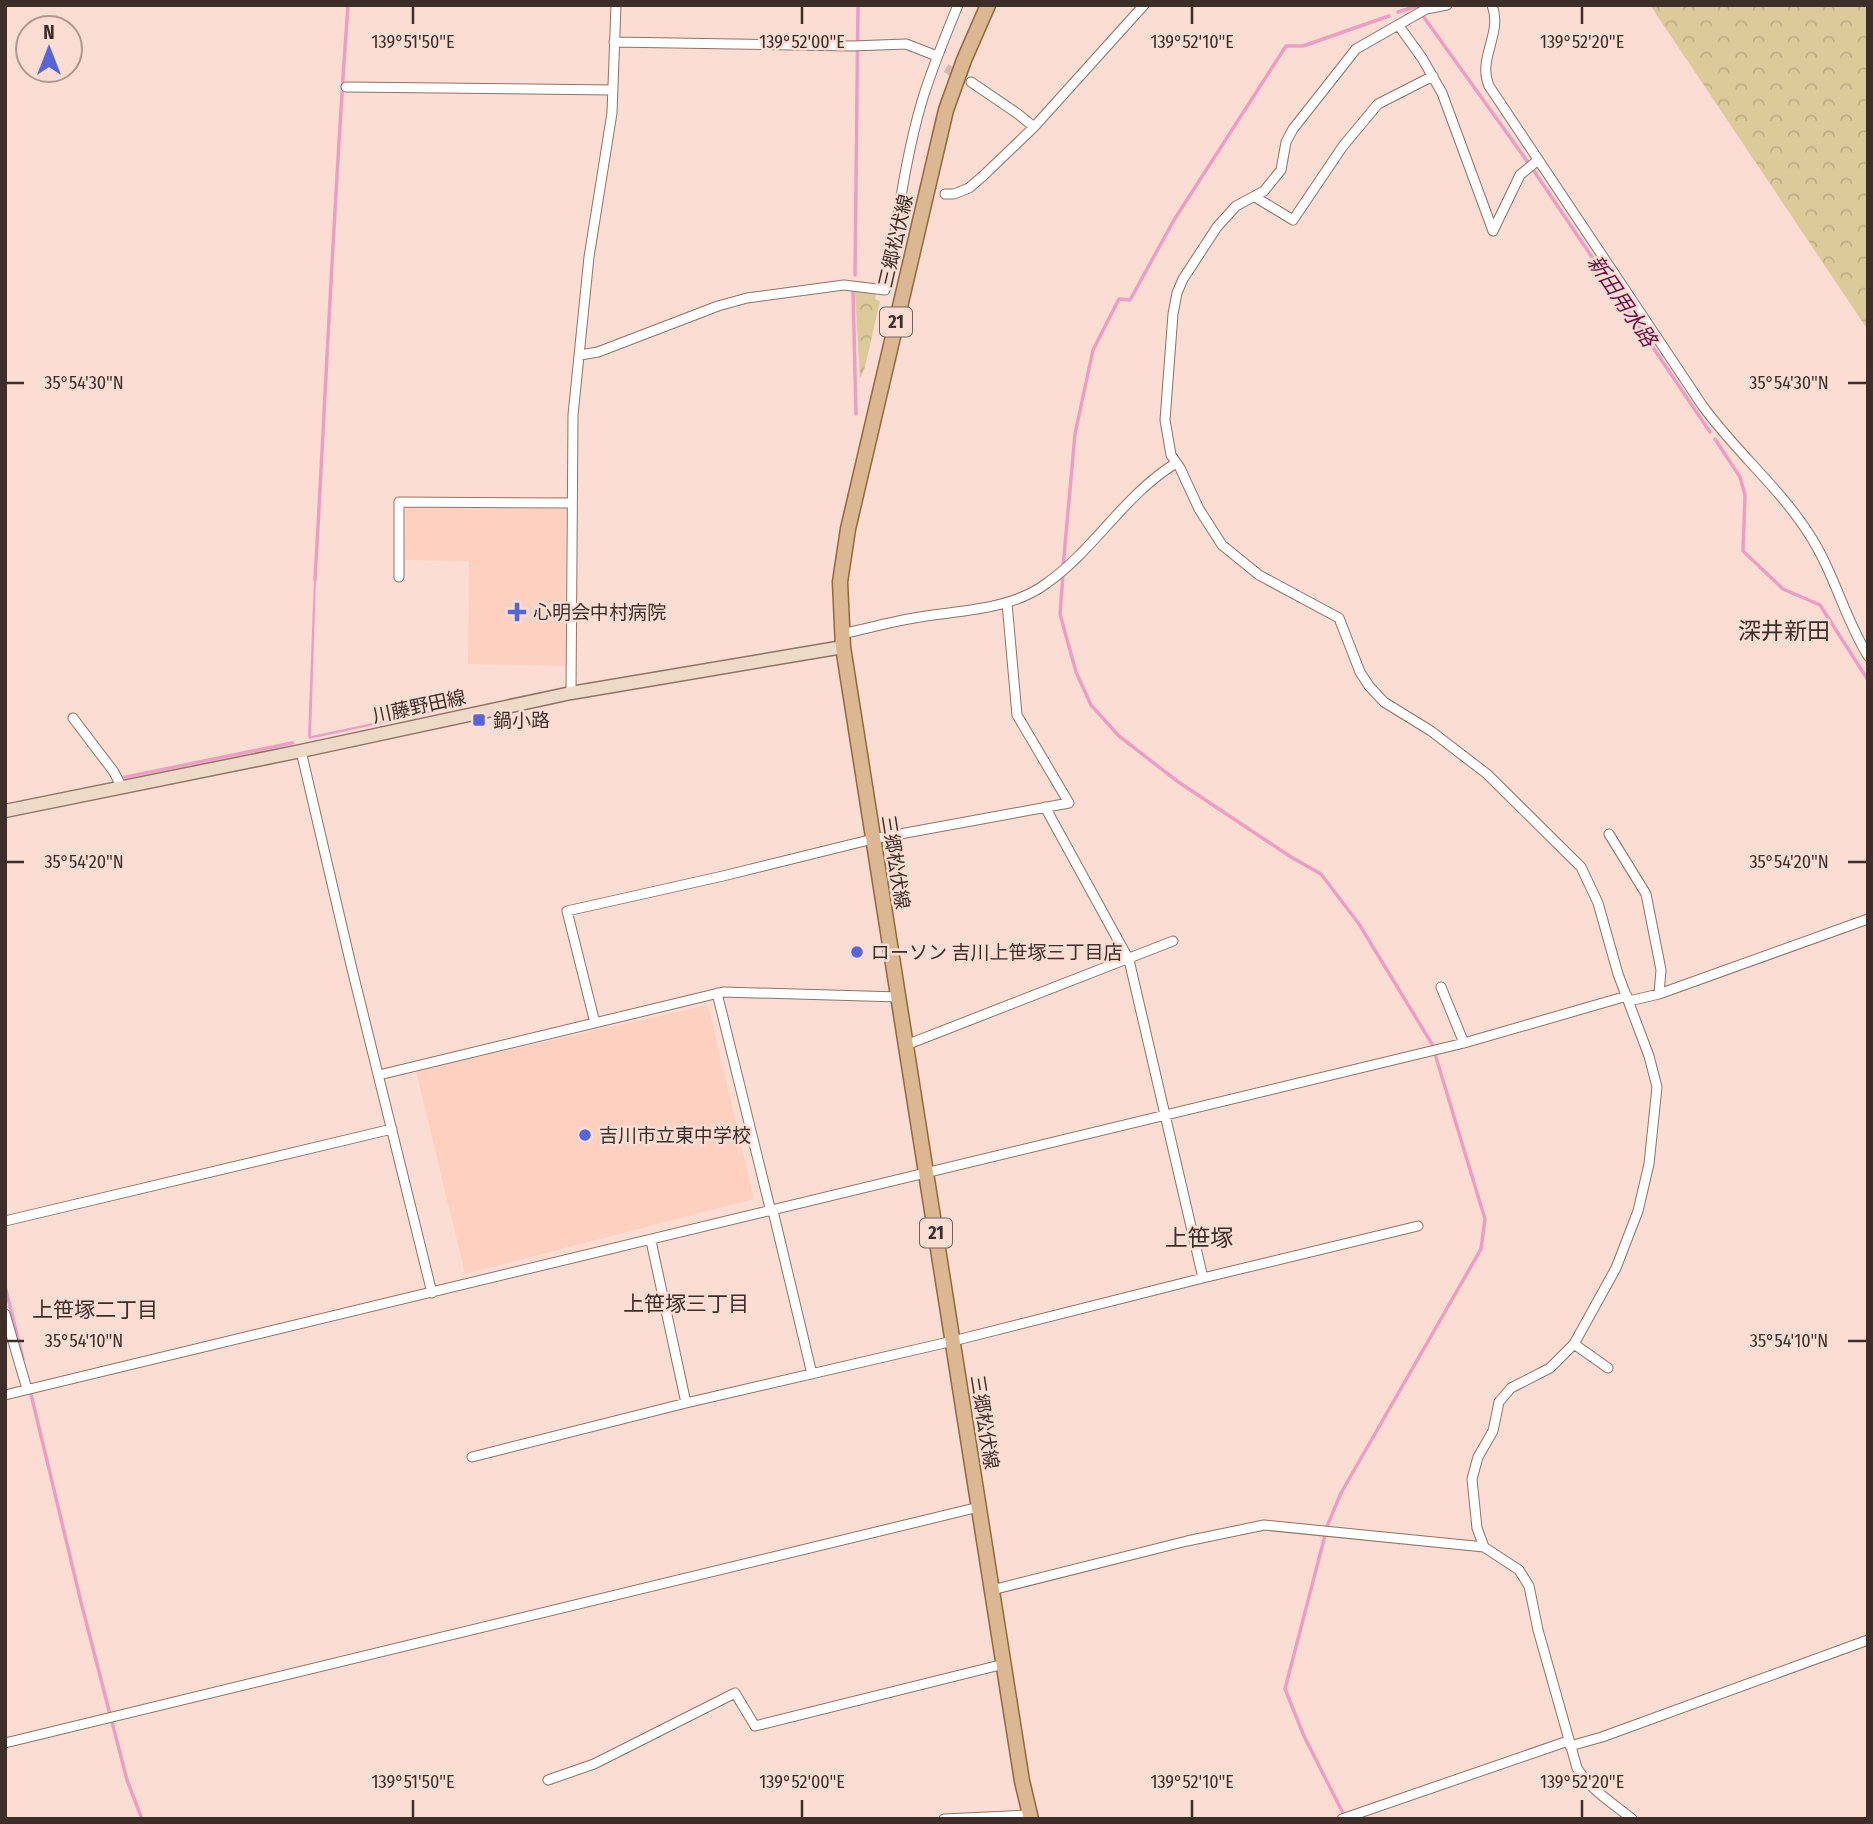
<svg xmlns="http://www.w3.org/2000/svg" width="1873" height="1824" viewBox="0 0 1873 1824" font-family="'Fira Sans Condensed','Noto Sans JP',sans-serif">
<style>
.built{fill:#fed0c0}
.park{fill:url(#park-crowns)}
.water{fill:#ec9fc4}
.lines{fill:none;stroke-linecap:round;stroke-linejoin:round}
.stream{stroke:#ec9fc4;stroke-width:3.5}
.street-tunnel{stroke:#d6bab1;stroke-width:9;stroke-dasharray:9 4.5;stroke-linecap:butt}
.street-casing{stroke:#937165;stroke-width:11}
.secondary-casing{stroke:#937165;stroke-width:15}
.primary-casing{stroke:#94683e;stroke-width:17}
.street{stroke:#fff;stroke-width:9}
.secondary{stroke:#eddbc8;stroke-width:12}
.primary{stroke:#dbb792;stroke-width:14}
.ticks{fill:none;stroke:#3d2e29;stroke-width:2.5}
.poi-dot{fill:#5665db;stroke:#fcddd3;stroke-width:2.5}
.labels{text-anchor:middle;stroke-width:5;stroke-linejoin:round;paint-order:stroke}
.shield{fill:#fcddd3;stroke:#76625c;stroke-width:2}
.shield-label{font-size:18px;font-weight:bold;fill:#3d2e29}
.street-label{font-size:19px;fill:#3d2e29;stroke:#fcddd3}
.poi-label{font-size:19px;fill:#3d2e29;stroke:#fcddd3;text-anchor:start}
.water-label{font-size:21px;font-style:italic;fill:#691146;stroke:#fcddd3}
.neighbourhood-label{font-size:21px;fill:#3d2e29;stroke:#fcddd3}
.quarter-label{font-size:23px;fill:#3d2e29;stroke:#fcddd3}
.ticks-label{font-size:18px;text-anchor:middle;fill:#3d2e29;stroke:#fcddd3;stroke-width:5;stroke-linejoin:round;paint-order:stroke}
</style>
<defs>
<pattern id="park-crowns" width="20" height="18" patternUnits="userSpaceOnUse" patternTransform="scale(1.75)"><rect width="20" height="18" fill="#dcca9a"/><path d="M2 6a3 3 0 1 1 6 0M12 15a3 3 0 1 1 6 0" fill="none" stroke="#beae85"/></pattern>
</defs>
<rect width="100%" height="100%" fill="#fcddd3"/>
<path class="built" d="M406 508 565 509V666L468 664 469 561 405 560Z
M708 1005 754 1199 465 1274 416 1071Z"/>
<path class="park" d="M1650 5H1868V330Z
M855 291 876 294 875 299 880 301 865 367 860 379Z"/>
<path class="water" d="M314 578H316L311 736 468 703V705L309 739 308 736Z
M293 741 295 744 124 779 122 776Z"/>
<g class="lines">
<path class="stream" d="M1398 12 1417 6
M1423 16 1527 161
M1534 171 1710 432
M855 275 858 5
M853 291 856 414
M1715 439 1740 477 1745 495 1743 551 1783 589 1820 605 1868 680
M1063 567 1075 434 1093 350 1119 299 1130 300 1174 220 1286 46H1303L1389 16
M1063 575 1060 614 1076 672 1091 705 1119 736 1177 781 1291 857 1321 874 1359 924 1432 1044 1485 1219 1481 1249 1341 1493 1328 1524 1285 1689 1304 1736 1345 1817
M315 580C326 388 334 197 348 5
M5 1286 23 1359
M30 1390 81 1602 127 1780 142 1819"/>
<path class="street-tunnel" d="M946 68 963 78"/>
<defs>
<path id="street" d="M1447 5 1426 9 1356 49 1293 129 1286 142 1281 170 1264 191 1236 206 1217 227 1183 279 1177 293 1173 314 1165 420 1171 455 1180 468 1199 509 1222 545 1259 575 1339 618 1360 672 1369 686 1384 702 1431 731 1487 774 1581 867 1598 903 1618 974 1649 1056 1657 1087 1649 1164 1638 1211 1616 1268 1574 1344 1550 1368 1511 1388 1499 1402 1493 1431 1478 1457 1472 1479 1477 1528 1484 1547 1519 1570 1529 1586 1538 1630 1577 1768C1590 1790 1613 1803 1632 1819
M1492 5C1503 34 1477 58 1489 86L1702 405C1735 451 1779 487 1809 534 1834 572 1844 617 1868 656
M1399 26 1422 58 1442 93 1493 231 1520 175 1538 160
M614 42 852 46 906 44 937 56
M971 82 1018 114 1034 127
M346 87 613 90
M945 194H954L969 188 983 176 1034 127 1144 5
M1255 197 1293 220 1343 146 1378 104 1433 76
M580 355 598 352 718 306 747 298 844 285 885 290C897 227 904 162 922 101 932 68 945 37 958 5
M399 577V502L571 503
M841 634C865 629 890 622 914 618 959 610 1010 611 1047 583 1095 549 1123 496 1176 463
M571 693 573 415 589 257 612 113 616 5
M73 718 114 772 121 786
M301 751 351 965 432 1293
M1045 807 1129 960 1203 1278
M1609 834 1646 894 1661 970 1659 994
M1441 987 1464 1043
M717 993 771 1212
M1629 1001 1659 994 1868 919
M595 1023 567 911 723 876 873 839 1069 803 1017 715 1007 603
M906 1045 1173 941
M379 1075 723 992 899 997
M773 1211 812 1374
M5 1221 392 1129
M651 1241 686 1403
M5 1314 27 1389
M1574 1344 1608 1368
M5 1395 1464 1043 1627 996
M472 1457 686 1403 953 1341 1203 1278 1418 1226
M992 1590 1187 1541 1264 1525 1484 1547
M5 1743 979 1507
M1570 1746 1602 1737 1868 1640
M548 1780 594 1764 735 1693 755 1726 1004 1664
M944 1819 1029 1815
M1342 1819 1568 1741"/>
<path id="secondary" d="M5 811 301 751 571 693 843 647"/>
<path id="primary" d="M988 5 964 60 946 110 848 529 840 582 843 647 1022 1781 1031 1819"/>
</defs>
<use href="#street" class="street-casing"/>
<use href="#secondary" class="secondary-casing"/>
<use href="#primary" class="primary-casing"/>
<use href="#street" class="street"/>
<use href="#secondary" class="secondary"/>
<use href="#primary" class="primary"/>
</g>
<path class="ticks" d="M413 7V24M802 7V24M1192 7V24M1582 7V24M7 383H24M1848 383H1866M7 862H24M1848 862H1866M7 1341H24M1848 1341H1866M413 1800V1817M802 1800V1817M1192 1800V1817M1582 1800V1817"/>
<g class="poi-dot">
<path d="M513.5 601.5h7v7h7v7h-7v7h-7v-7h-7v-7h7z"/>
<rect x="472" y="713" width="14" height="14" rx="3.5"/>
<circle cx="857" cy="952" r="7"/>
<circle cx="585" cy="1135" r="7"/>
</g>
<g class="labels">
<g class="shield">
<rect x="880" y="307.5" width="32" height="29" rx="5"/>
<rect x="920" y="1218.5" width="32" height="29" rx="5"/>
</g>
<g class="shield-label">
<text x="896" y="328">21</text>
<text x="936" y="1239">21</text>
</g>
<g class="street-label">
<text transform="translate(895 241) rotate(-77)" y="7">三郷松伏線</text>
<text transform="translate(419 706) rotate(-12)" y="7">川藤野田線</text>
<text transform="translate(896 862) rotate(81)" y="7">三郷松伏線</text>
<text transform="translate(985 1422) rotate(81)" y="7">三郷松伏線</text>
</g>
<g class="poi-label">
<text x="533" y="619">心明会中村病院</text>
<text x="493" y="727">鍋小路</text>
<text x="871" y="959">ローソン 吉川上笹塚三丁目店</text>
<text x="599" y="1142">吉川市立東中学校</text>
</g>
<g class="water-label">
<text transform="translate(1622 301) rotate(56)" y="7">新田用水路</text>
</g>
<g class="neighbourhood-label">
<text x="686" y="1311">上笹塚三丁目</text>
<text x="95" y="1317">上笹塚二丁目</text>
</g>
<g class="quarter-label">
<text x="1784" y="639">深井新田</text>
<text x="1199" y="1246">上笹塚</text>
</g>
</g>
<g class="ticks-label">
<text x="413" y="48">139°51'50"E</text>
<text x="802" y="48">139°52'00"E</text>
<text x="1192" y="48">139°52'10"E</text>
<text x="1582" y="48">139°52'20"E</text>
<text x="84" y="389">35°54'30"N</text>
<text x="1789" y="389">35°54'30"N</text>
<text x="84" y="868">35°54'20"N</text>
<text x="1789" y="868">35°54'20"N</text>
<text x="84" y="1347">35°54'10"N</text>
<text x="1789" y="1347">35°54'10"N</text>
<text x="413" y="1788">139°51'50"E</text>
<text x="802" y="1788">139°52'00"E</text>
<text x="1192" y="1788">139°52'10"E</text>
<text x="1582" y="1788">139°52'20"E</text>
</g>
<rect width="1873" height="1824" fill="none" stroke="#3d2e29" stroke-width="14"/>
<g transform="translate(49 49)"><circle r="33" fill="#fcddd3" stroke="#b0978f" stroke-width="2"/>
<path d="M0-5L12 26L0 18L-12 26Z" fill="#5665db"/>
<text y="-10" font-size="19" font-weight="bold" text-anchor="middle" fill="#3d2e29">N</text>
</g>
</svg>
